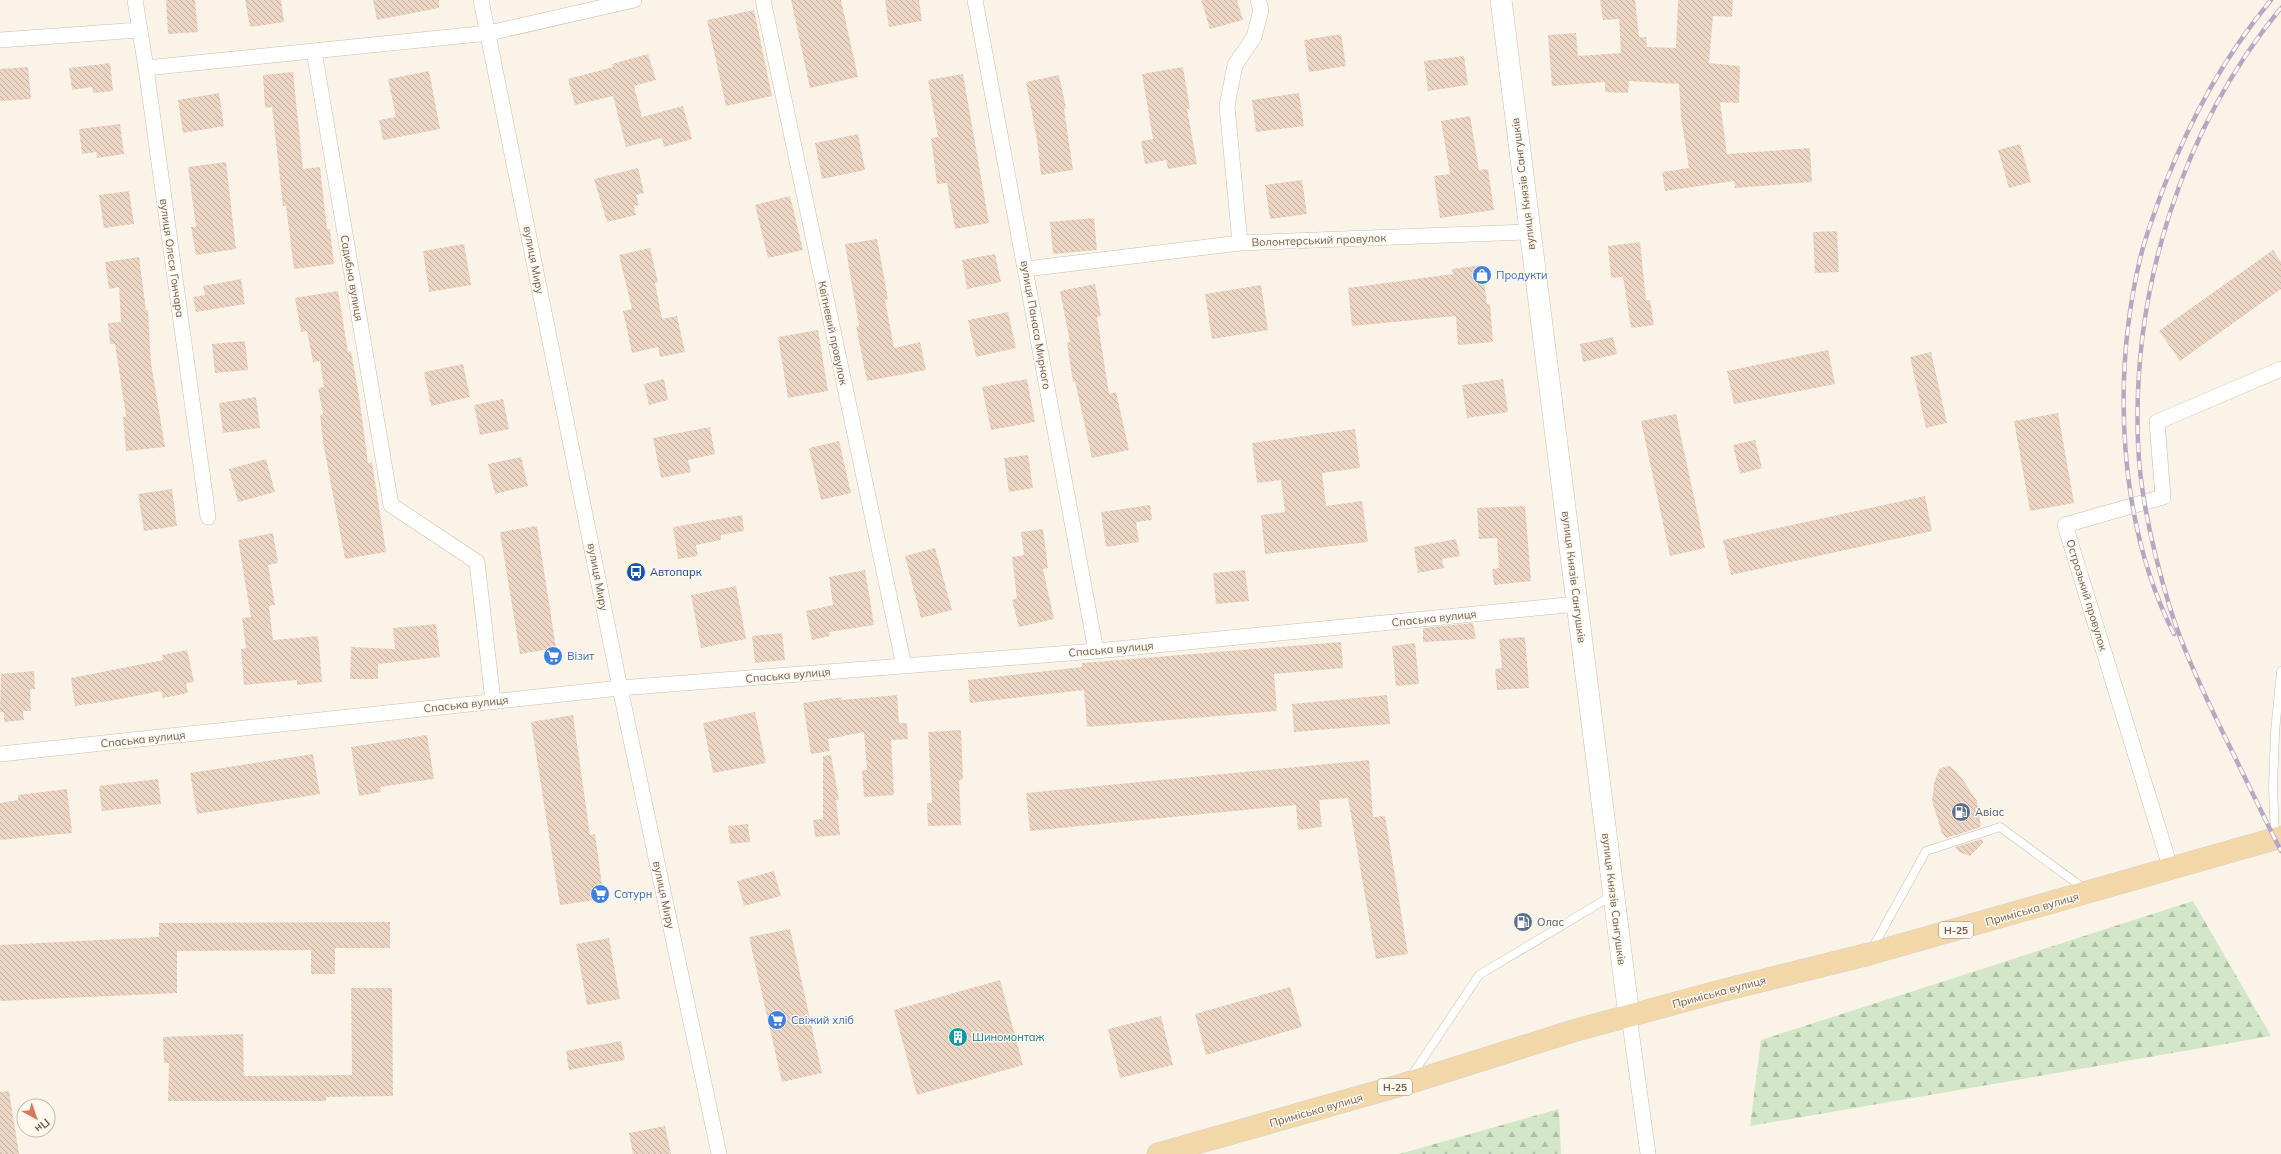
<svg xmlns="http://www.w3.org/2000/svg" width="2281" height="1154" viewBox="0 0 2281 1154" font-family="Mulish,sans-serif">
<style>
.forest{fill:url(#forest-firs)}
.building{fill:url(#building-back-hatch)}
.lines{fill:none;stroke-linecap:round;stroke-linejoin:round}
.service-casing{stroke:#cbbcaf;stroke-width:9}
.minor-casing{stroke:#cbbcaf;stroke-width:16}
.secondary-casing{stroke:#cdbdad;stroke-width:22}
.primary-casing{stroke:#d7d1ce;stroke-width:23}
.service{stroke:#fff;stroke-width:8}
.minor{stroke:#fff;stroke-width:15}
.secondary{stroke:#fff;stroke-width:21}
.primary{stroke:#f2d8a8;stroke-width:22}
.rail-casing{stroke:#b7a7c3;stroke-width:4.5}
.rail{stroke:#fdf8ee;stroke-width:3;stroke-dasharray:9;stroke-linecap:butt}
.labels{text-anchor:middle;stroke-width:3;stroke-linejoin:round;paint-order:stroke}
.shield{fill:#fdf8ee;stroke:#9b8b7f;stroke-width:1}
.shield-label{font-size:10px;font-weight:bold;fill:#715c4f}
.street-label{font-size:11px;fill:#715c4f;stroke:#fdf8ee}
.shop-label{font-size:11px;fill:#366cbe;stroke:#fdf8ee;text-anchor:start}
.transit-label{font-size:11px;fill:#164399;stroke:#fdf8ee;text-anchor:start}
.service-label{font-size:11px;fill:#4e5e75;stroke:#fdf8ee;text-anchor:start}
.culture-label{font-size:11px;fill:#0d838f;stroke:#fdf8ee;text-anchor:start}
</style>
<defs>
<pattern id="forest-firs" width="22" height="20" patternUnits="userSpaceOnUse"><rect width="22" height="20" fill="#d3e6c8"/><path d="M5 1l3.5 6h-7zM16 11l3.5 6h-7z" fill="#b0bea5"/></pattern>
<pattern id="building-back-hatch" width="6" height="6" patternUnits="userSpaceOnUse"><rect width="6" height="6" fill="#edd5c3"/><path d="M-1 5l2 2M0 0l6 6M5-1l2 2" fill="none" stroke="#c4b0a1"/></pattern>
</defs>
<rect width="100%" height="100%" fill="#faf4e8"/>
<path class="forest" d="M2193 901 2271 1036 1750 1126 1761 1040Z
M1559 1109 1561 1154H1399Z"/>
<path class="building" d="M166 0H195L198 32 168 34Z
M245 0H281L284 22 250 27Z
M373 0H439V8L377 20Z
M791 0H841L858 77 810 88Z
M885 0H919L922 21 889 27Z
M1201 0H1237L1243 20 1210 29Z
M1600 0H1635L1639 37H1646L1647 47 1676 48 1678 0H1733L1732 17 1713 16 1709 63 1740 66 1739 103 1720 102 1727 154 1810 148 1812 182 1735 188 1734 181 1665 191 1662 172 1689 168 1681 116 1679 84 1629 81 1628 93 1605 92V82L1552 86 1548 35 1576 33 1578 56 1621 53 1619 19 1603 20Z
M754 10 772 96 726 106 707 20Z
M1341 34 1346 66 1309 72 1304 40Z
M648 54 656 80 634 86 642 117 683 106 692 139 664 147 662 138 626 147 613 96 575 105 568 79 613 67 612 64Z
M1464 56 1468 85 1428 91 1424 61Z
M110 63 113 91 93 93 92 87 72 90 69 68Z
M28 67 31 99 0 101V69Z
M1183 67 1190 109H1187L1197 164 1168 169 1166 160 1145 164 1141 141 1153 139 1142 74Z
M429 71 440 129 383 140 379 120 396 117 388 79Z
M293 72 303 169 320 167 327 229H330L334 264 294 269 286 206H283L272 107 265 108 263 75Z
M963 74 989 223 955 229 947 183 937 184 931 138 938 137 928 80Z
M1059 75 1066 108 1064 109 1073 170 1041 175 1037 140 1026 82Z
M219 93 224 126 183 133 178 100Z
M1299 93 1304 126 1256 132 1252 100Z
M1470 116 1479 170 1488 169 1494 210 1440 218 1434 176 1450 174 1441 121Z
M120 124 124 154 97 158 96 152 82 154 79 129Z
M858 134 865 170 822 179 815 143Z
M2020 144 2031 182 2009 188 1998 150Z
M226 162 236 249 196 255 191 227H196L188 167Z
M638 168 644 193 636 195 639 205 634 206 636 215 607 222 594 179Z
M1302 180 1307 214 1270 219 1265 185Z
M129 191 134 224 104 228 99 195Z
M790 196 803 250 768 258 755 205Z
M1094 218 1097 250 1053 254 1050 222Z
M1837 231 1839 272 1815 273 1813 232Z
M877 239 888 299 885 300 894 348 920 342 926 370 867 381 856 326H859L845 244Z
M1640 242 1646 300H1650L1654 325 1631 328 1623 277 1611 278 1608 246Z
M464 244 471 285 429 292 423 251Z
M650 248 658 282 655 283 662 319 677 316 685 352 660 357 658 347 632 353 623 311 632 309 619 255Z
M2273 250 2281 262V289L2180 361 2159 331Z
M995 254 1001 282 967 289 962 260Z
M139 257 146 310H148L151 363 165 447 126 451 123 417 126 416 115 344H110L108 323 121 322 119 287 109 289 105 262Z
M1482 265 1487 304H1490L1493 342 1458 345 1456 316 1352 326 1348 288 1453 274 1452 269Z
M241 279 245 304 196 312 193 297 205 295 203 286Z
M1095 284 1101 316 1097 317 1109 394 1116 392 1129 450 1092 458 1075 381 1073 382 1067 343 1070 342 1060 291Z
M1261 285 1268 330 1212 339 1205 294Z
M338 291 348 352 351 351 359 396 368 463 372 462 386 552 345 559 323 442 320 415 323 414 318 388 324 387 320 361 313 362 307 331 301 332 295 298Z
M1008 312 1016 348 976 357 968 320Z
M818 330 828 391 788 398 778 337Z
M1613 337 1617 354 1583 362 1580 344Z
M245 341 248 370 215 373 212 344Z
M1828 350 1835 384 1734 404 1727 371Z
M1931 352 1947 423 1926 428 1910 357Z
M463 364 470 397 431 406 424 372Z
M664 379 668 400 649 405 644 384Z
M1027 379 1035 422 991 430 982 387Z
M1503 379 1508 412 1467 418 1462 385Z
M256 397 260 428 223 433 219 403Z
M503 399 509 429 480 435 474 405Z
M2058 413 2074 503 2030 511 2014 421Z
M1676 414 1705 548 1670 556 1641 421Z
M710 427 715 454 688 460 691 472 661 478 653 438Z
M1355 429 1360 468 1322 473 1326 506 1362 501 1368 542 1265 554 1261 515 1285 512 1281 480 1257 483 1252 443Z
M1755 440 1762 468 1740 474 1733 445Z
M839 441 851 493 821 500 809 448Z
M1028 455 1033 488 1009 492 1004 458Z
M521 457 528 486 495 494 488 464Z
M266 459 275 492 238 502 229 469Z
M172 489 177 526 144 531 138 494Z
M1925 496 1932 531 1731 575 1723 540Z
M1150 505 1152 520 1136 522 1139 542 1106 547 1101 512Z
M1525 506 1531 581 1494 585 1492 569 1499 568 1497 538 1479 539 1477 508Z
M742 515 744 531 721 535V540L696 545 698 556 678 559 673 527Z
M537 526 556 648 520 654 500 532Z
M1043 529 1048 568 1043 569 1054 619 1019 627 1012 600 1017 598 1012 557 1024 555 1021 532Z
M273 533 278 563 268 565 275 605 269 606 273 640 318 636 322 682 297 685V680L244 685 241 649 246 648 242 618 251 617 238 540Z
M1456 539 1460 556 1442 559 1444 568 1418 573 1414 547Z
M935 548 952 610 921 618 905 556Z
M865 570 874 625 829 632 830 636 812 640 806 611 833 605 829 577Z
M1245 570 1249 601 1216 604 1213 573Z
M736 586 746 639 701 648 691 595Z
M1473 623 1476 639 1423 642V628Z
M436 624 440 657 378 664V679H350L351 647 395 649 393 628Z
M782 633 785 660 755 663 752 636Z
M1525 637 1529 688 1497 690 1495 669 1502 668 1499 639Z
M1341 642 1343 668 1274 674 1277 711 1087 727 1084 690 970 703 968 680 1082 667V663Z
M1415 643 1419 684 1396 686 1392 646Z
M187 650 194 682 186 683 188 693 163 698 161 691 115 700 75 706 71 678 163 660 162 655Z
M34 671 35 689H30L31 711H23L24 720 4 722V712H0L1 674Z
M897 695 899 723H907L908 739 891 740 894 795 864 797 862 770H867L864 732 828 739 830 751 811 754 803 703 841 697 842 700Z
M1387 695 1390 724 1294 732 1292 704Z
M755 712 766 763 713 773 703 723Z
M573 715 590 835 595 834 604 899 560 905 531 722Z
M961 730 963 779 959 780 961 825 928 826 927 803H932L928 732Z
M427 735 434 779 380 787 381 792 359 796 351 747Z
M313 754 320 794 197 814 190 773Z
M831 755 839 800H836L840 835 815 837 813 820 823 819V756Z
M1369 760 1373 817 1385 816 1408 954 1376 959 1348 798 1319 800 1322 827 1298 830 1296 805 1030 831 1026 793Z
M1950 766 1961 777 1977 801 1981 827 1947 838 1942 833 1932 801 1934 783 1940 768Z
M158 779 161 804 102 811 99 786Z
M67 789 72 833 0 840V803L18 800V795Z
M748 824 750 842 730 844 728 826Z
M1982 839 1983 843 1970 856 1959 852 1955 847Z
M774 871 781 896 744 906 737 881Z
M390 922V948H335V974H311V950L177 951V993L0 1001V945L159 937V923Z
M790 929 822 1073 782 1082 749 937Z
M609 938 620 999 587 1005 576 944Z
M1000 980 1023 1065 917 1095 894 1010Z
M1290 987 1302 1027 1206 1055 1195 1014Z
M351 988H392L393 1096 326 1097V1101H168L169 1063H164L163 1037 243 1034 244 1076 352 1075Z
M1161 1016 1173 1065 1120 1078 1108 1029Z
M621 1041 625 1060 569 1070 566 1051Z
M9 1091 19 1154H0V1092Z
M665 1126 671 1154H633L629 1133Z"/>
<g class="lines">
<defs>
<path id="service" d="M2275 837 2273 787 2275 732 2281 671
M1872 949 1926 851 2000 827 2086 890
M1410 1078 1479 975 1613 895"/>
<path id="minor" d="M135 0 146 68 208 517
M481 0 620 688 719 1154
M763 0 904 666
M975 0 1096 651
M1258 0 1261 10 1254 37 1235 65 1227 106 1240 243 1529 232
M0 40 139 30
M314 51 391 505 477 562 493 701
M146 68 489 33 634 0
M1026 269 1240 243
M0 754 620 688 1096 651 1577 604
M2171 870 2065 525 2163 497 2157 422 2281 369
M1629 1016 1648 1154"/>
<path id="secondary" d="M1501 0 1629 1016"/>
<path id="primary" d="M1158 1154 1405 1084 1573 1031 1724 990 1869 954 2281 837"/>
</defs>
<use href="#service" class="service-casing"/>
<use href="#minor" class="minor-casing"/>
<use href="#secondary" class="secondary-casing"/>
<use href="#primary" class="primary-casing"/>
<use href="#service" class="service"/>
<use href="#minor" class="minor"/>
<use href="#secondary" class="secondary"/>
<use href="#primary" class="primary"/>
<defs>
<path id="rail" d="M2281 8C2182 128 2132 288 2138 443 2140 498 2154 555 2170 608 2184 653 2205 695 2225 737 2244 775 2262 814 2281 851
M2174 634C2118 523 2112 378 2140 259 2146 234 2156 208 2165 184 2192 116 2224 57 2271 0"/>
</defs>
<use href="#rail" class="rail-casing"/>
<use href="#rail" class="rail"/>
</g>
<defs>
<symbol id="shop-disc" viewBox="-11 -11 22 22"><circle r="9.5" fill="#3f7fe0" stroke="#fdf8ee"/><path d="M-5-2.5h2.3a2.7 3.5 0 0 1 5.4 0H5L5.5 6h-11ZM-1.5-2.5h3a1.5 2.3 0 0 0-3 0Z" fill="#fff"/></symbol>
<symbol id="bus-disc" viewBox="-11 -11 22 22"><circle r="9.5" fill="#1a4fb4" stroke="#fdf8ee"/><path d="M-5-6H5V4H4V6H2V4H-2V6H-4V4H-5ZM-3.5-4V0h7V-4ZM-3.5 1.2v1.5H-2V1.2ZM2 1.2v1.5H3.5V1.2Z" fill="#fff"/></symbol>
<symbol id="supermarket-disc" viewBox="-11 -11 22 22"><circle r="9.5" fill="#3f7fe0" stroke="#fdf8ee"/><path d="M-6-5.5h2.5l.6 2H6L4.5 2H-2.5L-4.4-4H-6ZM-1.5 3.2a1.3 1.3 0 1 0 .1 0ZM3 3.2a1.3 1.3 0 1 0 .1 0Z" fill="#fff"/></symbol>
<symbol id="fuel-disc" viewBox="-11 -11 22 22"><circle r="9.5" fill="#5c6f8a" stroke="#fdf8ee"/><path d="M-5.5-6h7V0h2V4h1.3V-2.5L3-4.5l.8-.8L6-3V5H2.5V1h-1V6h-7ZM-4.2-4.7v3.2H.2V-4.7Z" fill="#fff"/></symbol>
<symbol id="building-disc" viewBox="-11 -11 22 22"><circle r="9.5" fill="#0f9aa8" stroke="#fdf8ee"/><path d="M-4-6H4V6H1V3H-1V6H-4ZM-2.5-4.3h1.7v1.8h-1.7ZM.8-4.3h1.7v1.8H.8ZM-2.5-1h1.7V.8h-1.7ZM.8-1h1.7V.8H.8Z" fill="#fff"/></symbol>
</defs>
<g fill-rule="evenodd">
<use href="#shop-disc" x="1471" y="264" width="22" height="22"/>
<use href="#bus-disc" x="625" y="561" width="22" height="22"/>
<use href="#supermarket-disc" x="542" y="645" width="22" height="22"/>
<use href="#fuel-disc" x="1950" y="801" width="22" height="22"/>
<use href="#supermarket-disc" x="589" y="883" width="22" height="22"/>
<use href="#fuel-disc" x="1512" y="911" width="22" height="22"/>
<use href="#supermarket-disc" x="766" y="1009" width="22" height="22"/>
<use href="#building-disc" x="947" y="1026" width="22" height="22"/>
</g>
<g class="labels">
<g class="shield">
<rect x="1939" y="922" width="34" height="16" rx="3"/>
<rect x="1378" y="1079" width="34" height="16" rx="3"/>
</g>
<g class="shield-label">
<text x="1956" y="934">Н-25</text>
<text x="1395" y="1091">Н-25</text>
</g>
<g class="street-label">
<text transform="translate(1523 184) rotate(-97)" y="4">вулиця Князів Сангушків</text>
<text transform="translate(1319 240) rotate(-2)" y="4">Волонтерський провулок</text>
<text transform="translate(172 258) rotate(82)" y="4">вулиця Олеся Гончара</text>
<text transform="translate(534 260) rotate(79)" y="4">вулиця Миру</text>
<text transform="translate(352 278) rotate(80)" y="4">Садибна вулиця</text>
<text transform="translate(1036 325) rotate(80)" y="4">вулиця Панаса Мирного</text>
<text transform="translate(833 333) rotate(78)" y="4">Квітневий провулок</text>
<text transform="translate(598 577) rotate(79)" y="4">вулиця Миру</text>
<text transform="translate(1574 577) rotate(83)" y="4">вулиця Князів Сангушків</text>
<text transform="translate(2087 595) rotate(73)" y="4">Острозький провулок</text>
<text transform="translate(1434 618) rotate(-6)" y="4">Спаська вулиця</text>
<text transform="translate(1111 649) rotate(-5)" y="4">Спаська вулиця</text>
<text transform="translate(788 675) rotate(-5)" y="4">Спаська вулиця</text>
<text transform="translate(466 704) rotate(-6)" y="4">Спаська вулиця</text>
<text transform="translate(143 739) rotate(-6)" y="4">Спаська вулиця</text>
<text transform="translate(664 895) rotate(78)" y="4">вулиця Миру</text>
<text transform="translate(1614 899) rotate(83)" y="4">вулиця Князів Сангушків</text>
<text transform="translate(2032 909) rotate(-16)" y="4">Приміська вулиця</text>
<text transform="translate(1719 992) rotate(-15)" y="4">Приміська вулиця</text>
<text transform="translate(1316 1110) rotate(-16)" y="4">Приміська вулиця</text>
</g>
<g class="shop-label">
<text x="1496" y="279">Продукти</text>
<text x="567" y="660">Візит</text>
<text x="614" y="898">Сатурн</text>
<text x="791" y="1024">Свіжий хліб</text>
</g>
<g class="transit-label">
<text x="650" y="576">Автопарк</text>
</g>
<g class="service-label">
<text x="1975" y="816">Авіас</text>
<text x="1537" y="926">Олас</text>
</g>
<g class="culture-label">
<text x="972" y="1041">Шиномонтаж</text>
</g>
</g>
<g transform="translate(36 1118) rotate(140)"><circle r="19" fill="#fdf8ee" stroke="#c5baae"/>
<path d="M0-3L7 15L0 10L-7 15Z" fill="#d77a5a"/>
<text y="-6" font-size="11" font-weight="bold" text-anchor="middle" fill="#715c4f">Пн</text>
</g>
</svg>
